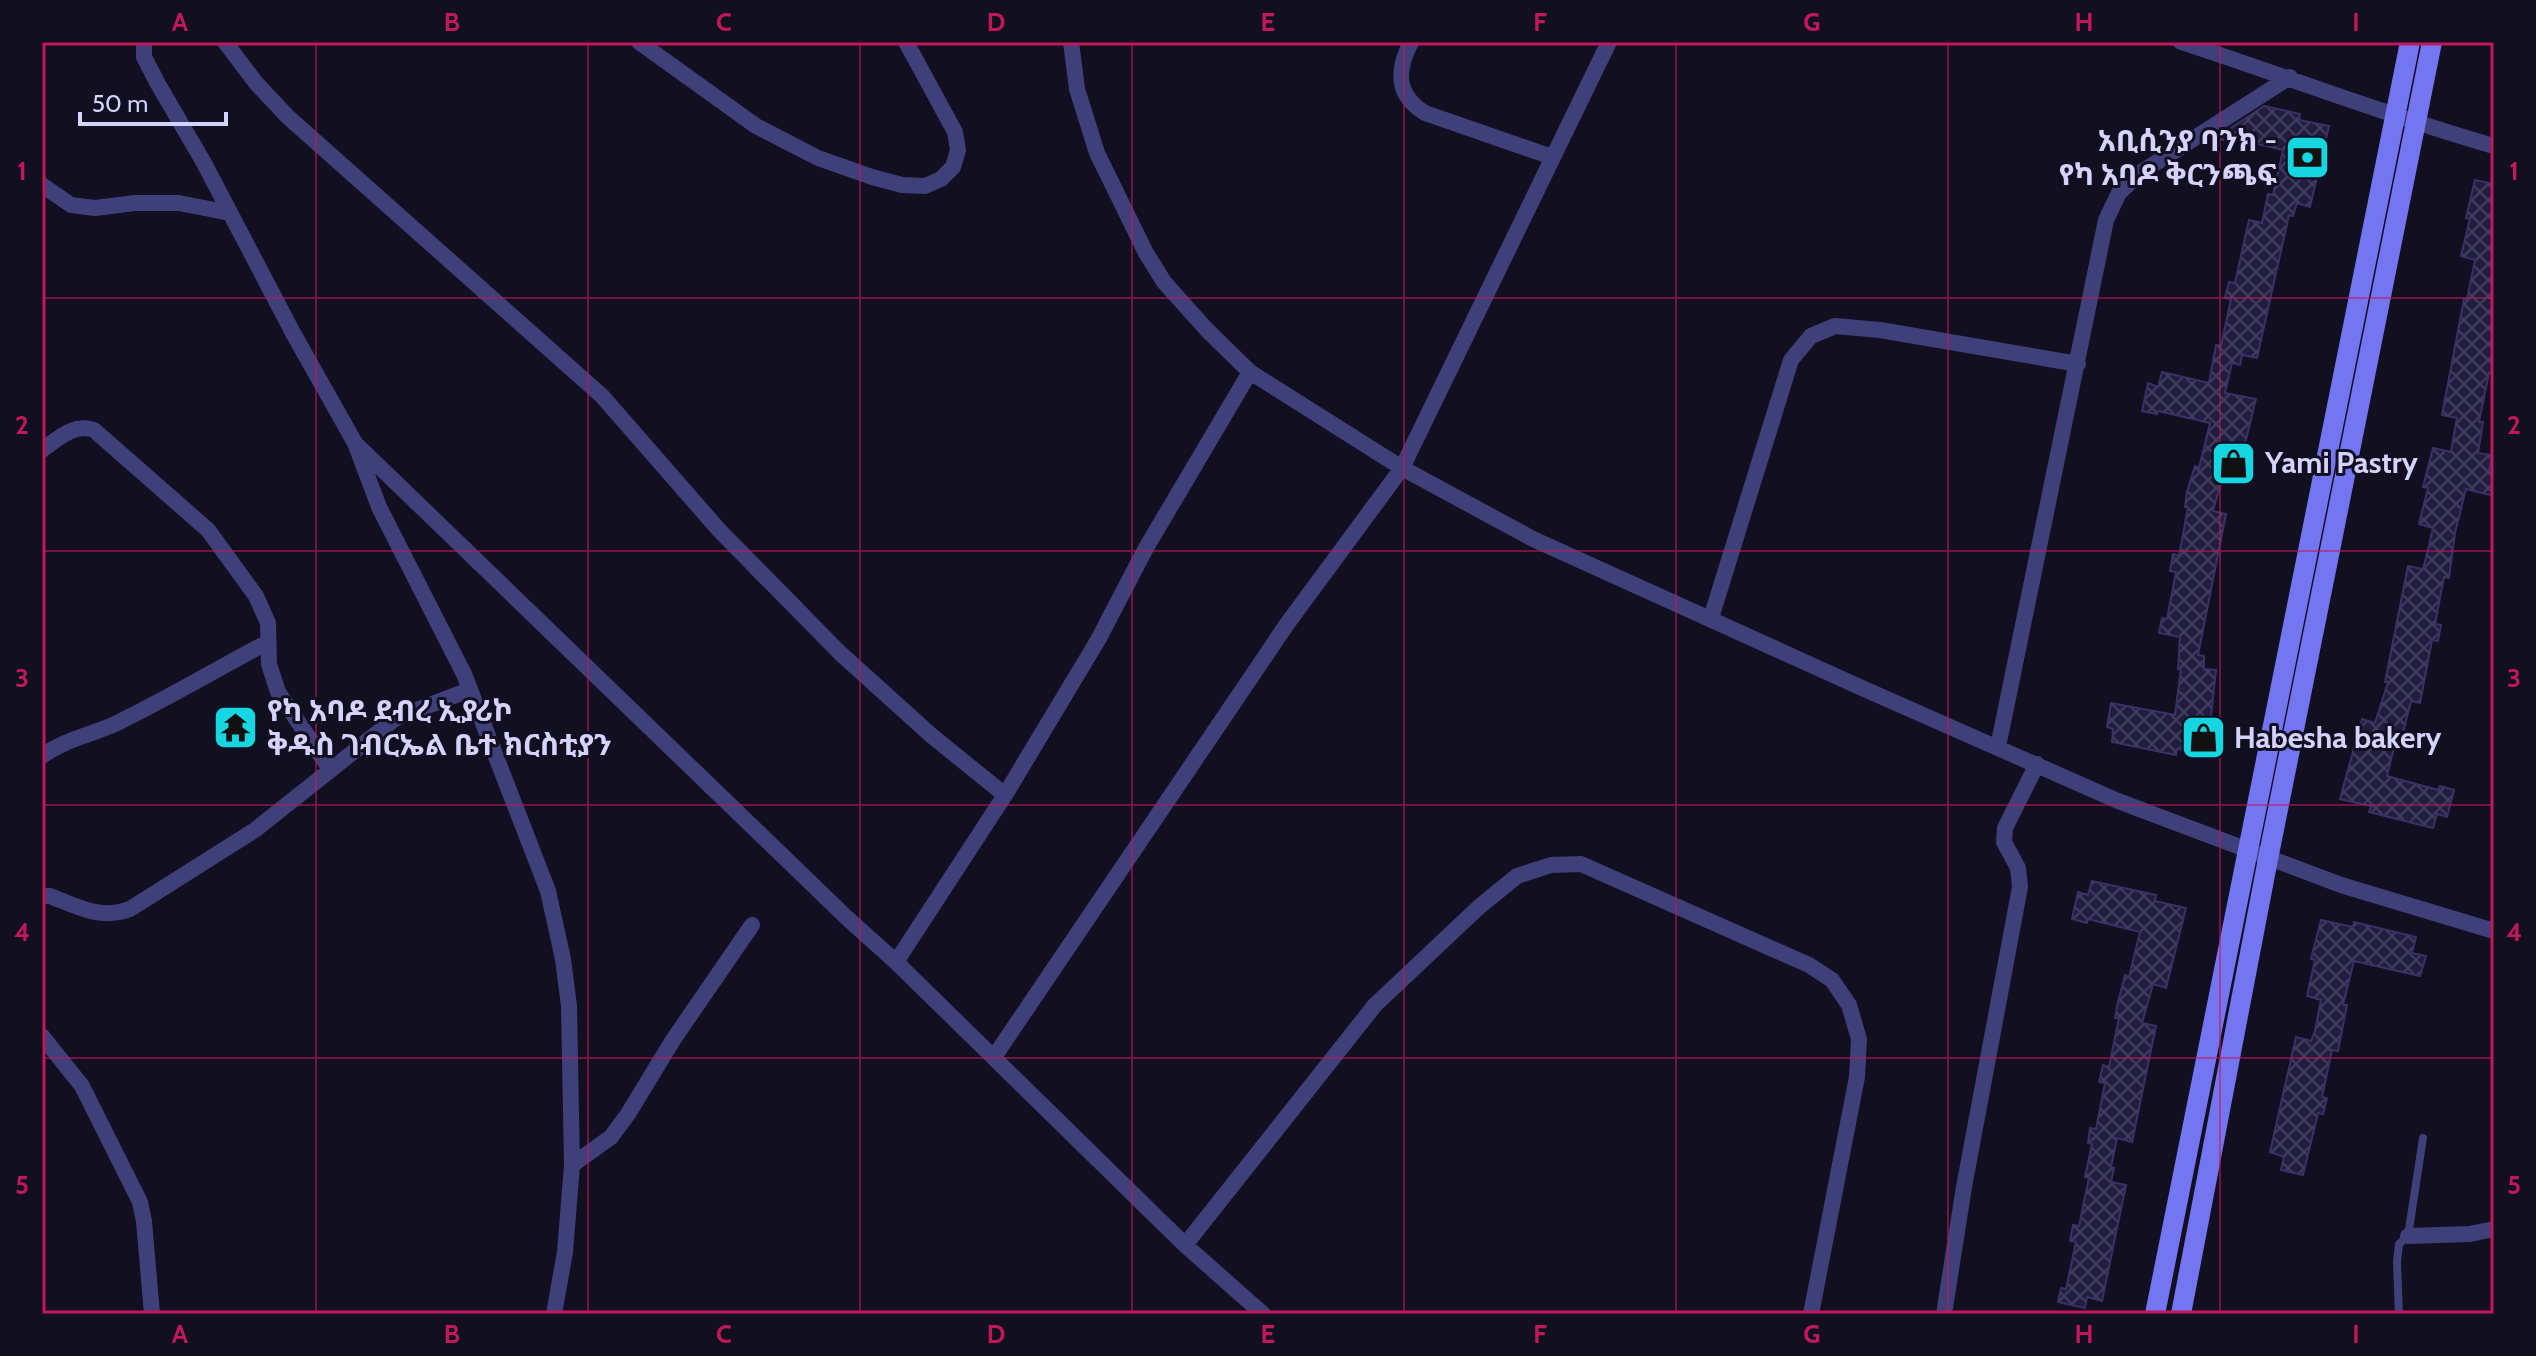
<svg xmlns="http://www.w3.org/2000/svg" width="2536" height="1356" viewBox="0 0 2536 1356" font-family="Cabin,'Noto Sans Ethiopic',sans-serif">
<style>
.building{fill:url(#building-cross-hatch);stroke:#3a3168;stroke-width:2}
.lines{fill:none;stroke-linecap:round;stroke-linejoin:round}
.lane{stroke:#3f3f7a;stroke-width:8}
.street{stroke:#3f3f7a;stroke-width:16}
.secondary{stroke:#7375f1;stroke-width:20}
.grid{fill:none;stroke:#c2185b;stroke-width:2;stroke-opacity:0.55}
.labels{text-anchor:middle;stroke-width:6;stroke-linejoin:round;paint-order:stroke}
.poi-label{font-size:30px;font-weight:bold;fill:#d5d2fb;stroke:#110f20;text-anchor:start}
.neatline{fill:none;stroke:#c2185b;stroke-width:3}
.grid-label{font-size:26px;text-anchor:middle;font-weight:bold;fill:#c2185b}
</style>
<defs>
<pattern id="building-cross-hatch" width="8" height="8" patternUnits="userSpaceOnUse" patternTransform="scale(2)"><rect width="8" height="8" fill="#221d3f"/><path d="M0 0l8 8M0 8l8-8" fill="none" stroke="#413d5c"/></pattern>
</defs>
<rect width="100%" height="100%" fill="#110f20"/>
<path class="building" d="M2264 106 2300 114 2299 120 2329 126 2310 207 2297 203 2293 216 2289 215 2257 358 2242 355 2240 365 2232 363 2225 393 2256 399 2236 480 2223 475 2213 511 2226 514 2198 655 2204 656V669L2216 670 2207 753 2177 749 2176 755 2112 742 2113 729 2107 727 2111 703 2175 715 2181 669H2178L2180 637 2159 633 2162 618 2167 619 2176 572 2170 571 2173 554 2179 556 2188 507H2185L2187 492 2195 466 2199 468 2210 423 2158 411 2157 414 2142 411 2148 383 2158 387 2162 372 2209 383 2216 345 2221 346 2231 299 2225 298 2229 282 2235 283 2249 220 2262 223 2268 194 2273 195 2283 150 2232 138 2230 142 2216 138Z
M2475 180 2494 184V374L2489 373 2479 422H2483L2478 453 2492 455 2489 471 2494 473V496L2466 489 2455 533 2449 578 2444 577 2435 624 2441 625 2438 641 2432 640 2420 703 2411 701 2403 733 2398 731 2387 776 2438 790 2440 786 2454 790 2447 817 2437 814 2433 828 2369 812 2371 806 2340 799 2362 719 2375 723 2388 682H2385L2408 566 2423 569 2426 558 2433 528 2419 524 2428 488 2423 487 2433 448 2451 452 2457 418 2442 415 2464 299H2467L2475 260 2461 256 2470 219 2466 218Z
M2092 881 2156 895 2155 901 2186 908 2166 988 2153 984 2142 1023 2156 1026 2132 1142 2117 1138 2111 1167 2114 1168 2111 1182 2126 1185 2102 1301 2087 1297 2085 1308 2058 1302 2061 1288 2066 1289 2076 1242 2070 1241 2073 1225 2079 1226 2089 1178 2085 1177 2092 1144 2088 1143 2090 1128 2096 1129 2105 1083 2099 1082 2103 1065 2109 1067 2119 1018H2115L2118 1002 2125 975 2129 977 2140 932 2088 919 2087 923 2072 919 2078 892 2088 895Z
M2321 920 2353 927 2354 922 2416 937 2412 953 2426 956 2420 976 2354 961 2343 1005H2347L2338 1051 2332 1050 2322 1097 2327 1098 2323 1114 2318 1113 2303 1175 2281 1170 2284 1157 2270 1152 2296 1037 2311 1041 2315 1031 2321 1000 2307 996 2315 960 2311 959Z"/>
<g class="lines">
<path class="lane" d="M2399 1314 2397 1262 2399 1244 2408 1236 2423 1138"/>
<path class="street" d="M144 42V57L158 84 204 163 293 333 355 443 379 507 464 674 548 891 563 959 569 1006 572 1165 565 1252 554 1314
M225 42 256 83 288 117 602 396 719 530 840 653 932 736 1005 795
M639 42 756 126 818 158 872 177 902 185 925 186 941 179 953 167 958 150 955 132 906 42
M1071 42 1077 89 1097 153 1146 253 1164 282 1207 330 1250 372 1402 468 1533 539 1862 688 2118 801 2341 885 2494 931
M1411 42C1396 71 1396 95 1425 113L1552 157
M2181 42C2286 76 2388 116 2494 146
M42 185 71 205 95 208 135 203H179L230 213
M358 446 846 917 896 962 1185 1245 1263 1314
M42 450C59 438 74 423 94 430L208 530 256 596 268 623 269 664 278 692 330 769
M1711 618 1791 360 1811 336 1835 326 1880 330 2078 364
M1998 747 2106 220 2119 193 2140 173 2290 77
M42 756C64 740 90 735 115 724 167 699 217 669 268 642
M42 896H50C78 907 100 920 130 909L255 830 396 718 469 690
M896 962 1005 795 1098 640 1146 548 1250 372
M42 1036 82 1086 140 1202 144 1221 152 1314
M994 1057 1287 624 1402 468 1609 42
M572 1165 611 1137 628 1114 673 1040 752 925
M2408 1236 2470 1234 2494 1229
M1185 1245 1375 1005 1479 907 1517 876 1551 865 1581 864 1809 965 1832 980 1849 1005 1859 1039 1857 1077 1811 1314
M1944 1314 1964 1187 2020 887 2018 868 2004 842 2005 828 2037 764"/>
<path class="secondary" d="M2155 1314 2410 42
M2181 1314 2268 859 2432 42"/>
</g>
<path class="grid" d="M316 42V1314M588 42V1314M860 42V1314M1132 42V1314M1404 42V1314M1676 42V1314M1948 42V1314M2220 42V1314M42 298H2494M42 551H2494M42 805H2494M42 1058H2494"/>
<defs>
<symbol id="bank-square" viewBox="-11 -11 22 22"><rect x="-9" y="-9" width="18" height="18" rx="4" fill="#16d6e2" stroke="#110f20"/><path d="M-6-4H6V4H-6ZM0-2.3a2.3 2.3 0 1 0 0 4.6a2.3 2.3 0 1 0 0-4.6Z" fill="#111"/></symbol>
<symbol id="shop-square" viewBox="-11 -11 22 22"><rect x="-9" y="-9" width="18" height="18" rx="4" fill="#16d6e2" stroke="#110f20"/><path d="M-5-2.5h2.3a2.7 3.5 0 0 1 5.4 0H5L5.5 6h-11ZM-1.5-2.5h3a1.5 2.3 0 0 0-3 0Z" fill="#111"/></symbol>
<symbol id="temple-square" viewBox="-11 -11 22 22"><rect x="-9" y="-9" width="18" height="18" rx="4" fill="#16d6e2" stroke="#110f20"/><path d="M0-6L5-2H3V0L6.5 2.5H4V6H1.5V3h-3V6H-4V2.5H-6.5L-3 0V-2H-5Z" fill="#111"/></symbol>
</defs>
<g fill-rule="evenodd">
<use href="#bank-square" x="2282" y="132" width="51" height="51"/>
<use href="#shop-square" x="2208" y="438" width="51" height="51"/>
<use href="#temple-square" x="210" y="702" width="51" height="51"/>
<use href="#shop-square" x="2178" y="712" width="51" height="51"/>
</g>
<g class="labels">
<g class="poi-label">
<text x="2277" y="151" text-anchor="end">አቢሲንያ ባንክ -<tspan x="2277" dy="34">የካ አባዶ ቅርንጫፍ</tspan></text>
<text x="2265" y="473">Yami Pastry</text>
<text x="267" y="721">የካ አባዶ ደብረ ኢያሪኮ<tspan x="267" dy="34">ቅዱስ ገብርኤል ቤተ ክርስቲያን</tspan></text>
<text x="2234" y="748">Habesha bakery</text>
</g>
</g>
<rect width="2536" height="1356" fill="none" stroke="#110f20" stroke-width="88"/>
<path d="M80 112v12h146v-12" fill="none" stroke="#d5d2fb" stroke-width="4"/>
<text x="92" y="112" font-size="24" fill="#d5d2fb" stroke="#110f20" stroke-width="6" paint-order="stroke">50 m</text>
<rect x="44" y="44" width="2448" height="1268" class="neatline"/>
<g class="grid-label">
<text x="180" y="31">A</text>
<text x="452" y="31">B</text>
<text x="724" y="31">C</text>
<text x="996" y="31">D</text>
<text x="1268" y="31">E</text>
<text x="1540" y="31">F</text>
<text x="1812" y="31">G</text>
<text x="2084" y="31">H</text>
<text x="2356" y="31">I</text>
<text x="22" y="180">1</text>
<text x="2514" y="180">1</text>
<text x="22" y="434">2</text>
<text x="2514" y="434">2</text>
<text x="22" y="687">3</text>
<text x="2514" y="687">3</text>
<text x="22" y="941">4</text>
<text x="2514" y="941">4</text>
<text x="22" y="1194">5</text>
<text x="2514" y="1194">5</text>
<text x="180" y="1343">A</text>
<text x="452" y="1343">B</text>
<text x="724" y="1343">C</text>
<text x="996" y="1343">D</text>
<text x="1268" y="1343">E</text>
<text x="1540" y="1343">F</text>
<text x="1812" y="1343">G</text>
<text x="2084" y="1343">H</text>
<text x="2356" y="1343">I</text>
</g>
</svg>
